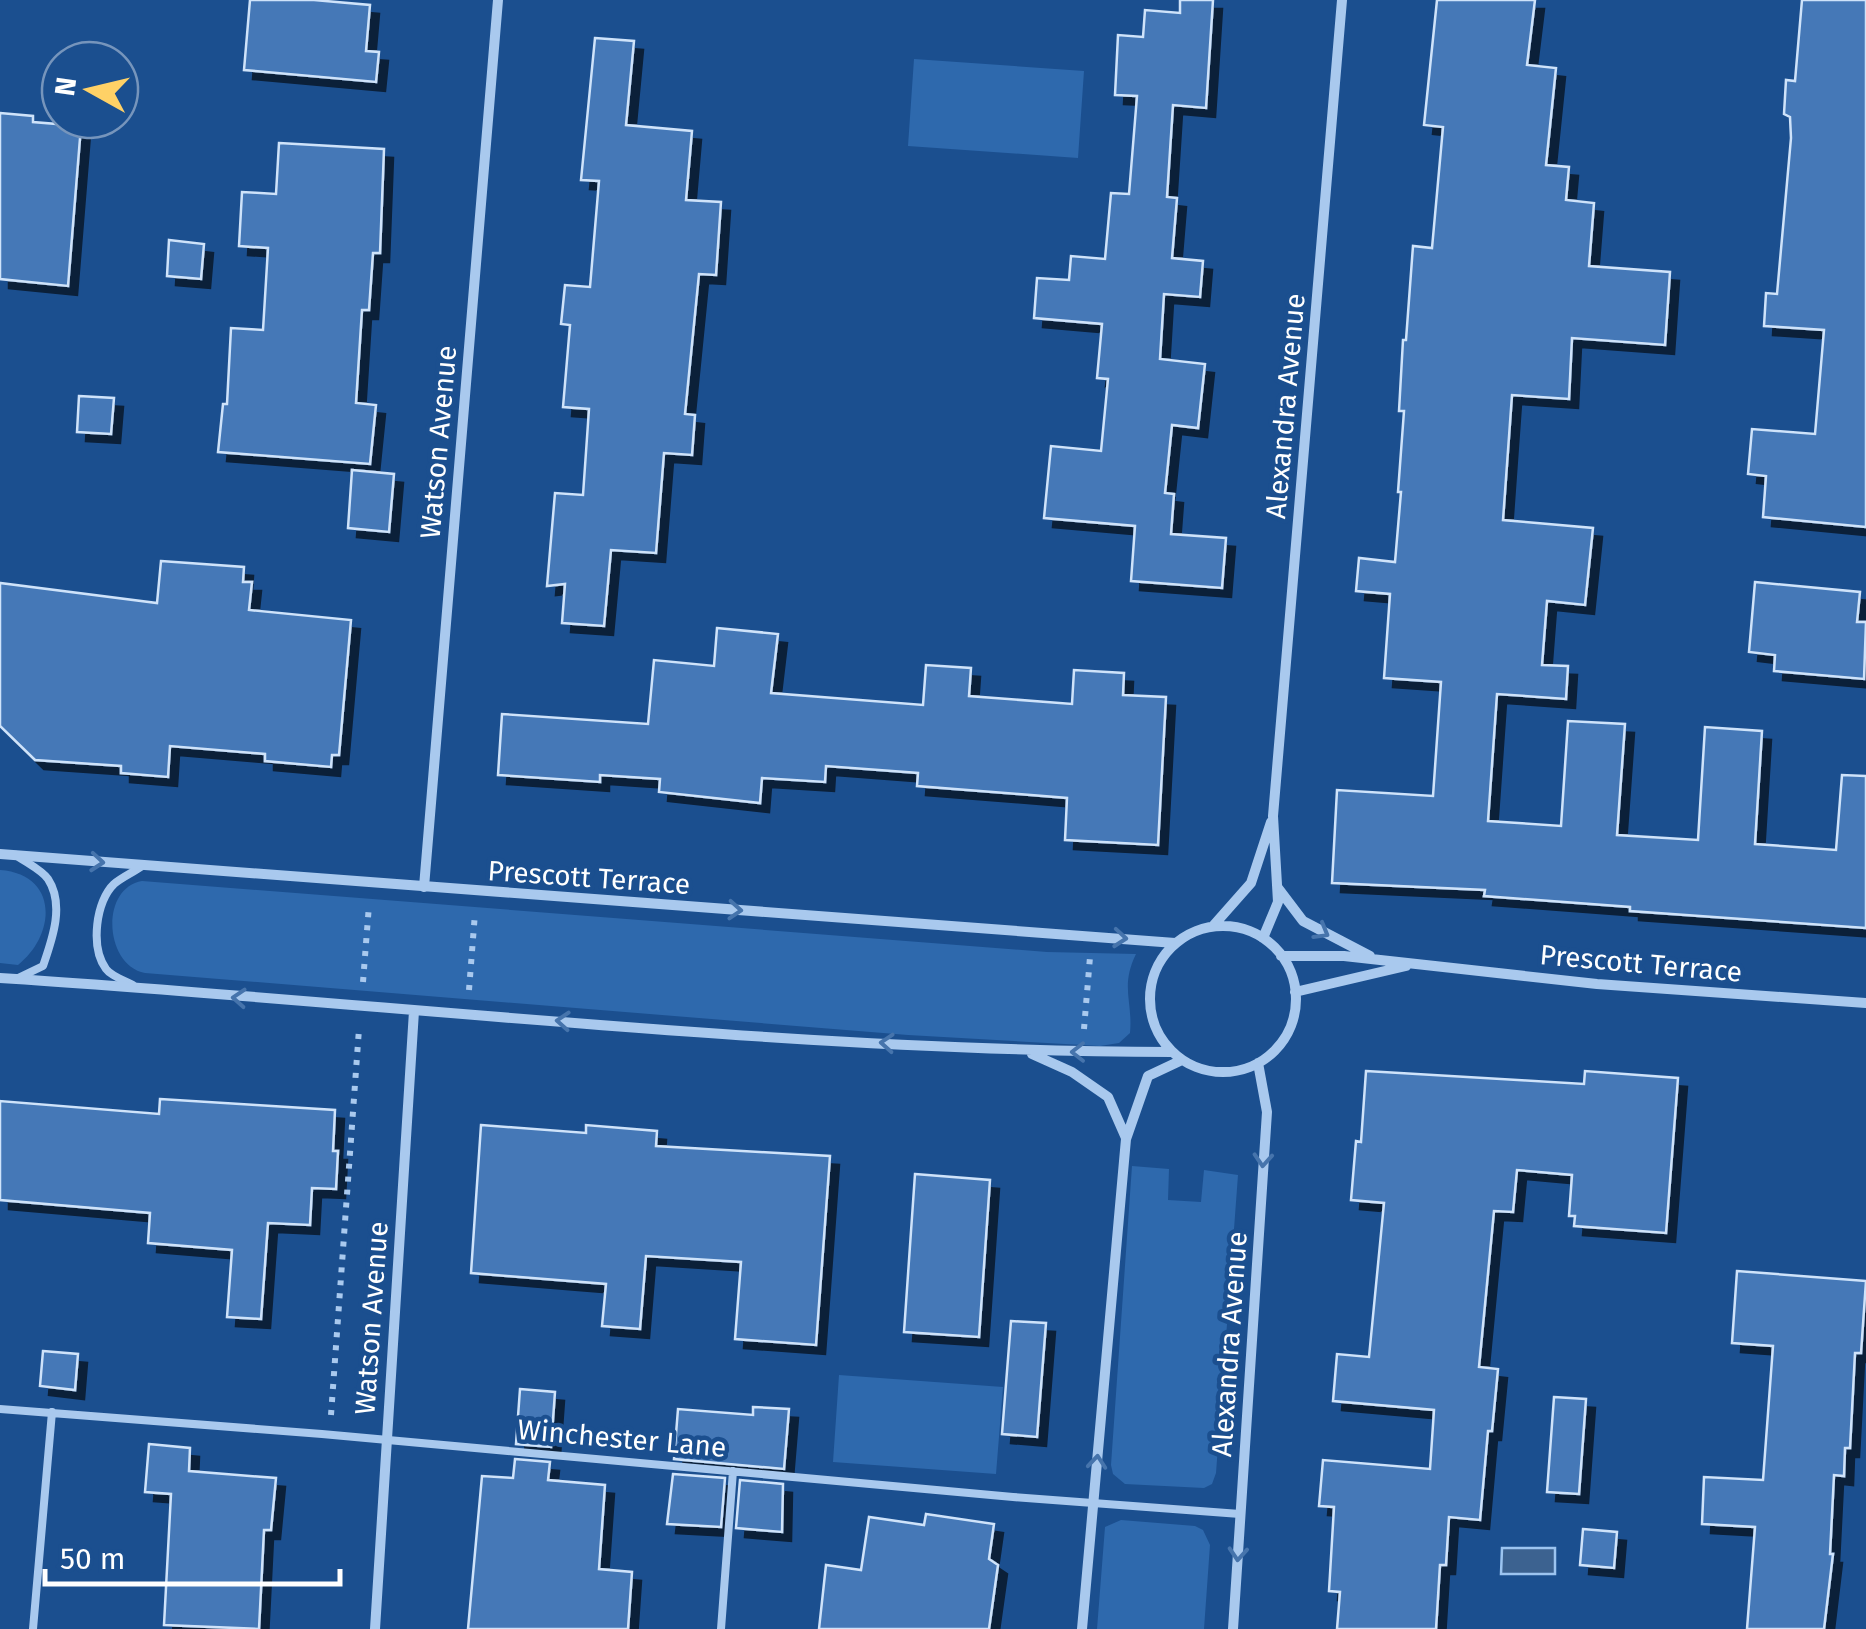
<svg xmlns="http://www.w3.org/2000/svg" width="1866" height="1629" viewBox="0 0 1866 1629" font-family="'Fira Sans',sans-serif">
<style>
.green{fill:#2e69ad}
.water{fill:#3c6290;stroke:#9cc4f0;stroke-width:2.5}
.building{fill:#4478b7;stroke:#cfe3fa;stroke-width:2.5;filter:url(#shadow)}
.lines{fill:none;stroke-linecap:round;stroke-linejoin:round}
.path{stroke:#a9c9ee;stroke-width:6;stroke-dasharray:5 8;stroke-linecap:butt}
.service{stroke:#a9c9ee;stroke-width:8}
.minor{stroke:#a9c9ee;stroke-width:10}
.oneway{stroke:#4674ac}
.labels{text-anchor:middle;stroke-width:9;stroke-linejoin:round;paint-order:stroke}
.street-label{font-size:28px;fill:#fff;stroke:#1b4f8f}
</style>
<defs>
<filter id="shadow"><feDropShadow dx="9" dy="9" stdDeviation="0" flood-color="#0009"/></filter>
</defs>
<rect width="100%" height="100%" fill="#1b4f8f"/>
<path class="green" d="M914 59 1084 71 1078 158 908 146Z
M0 870C58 874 57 934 18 965L0 963Z
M142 881 1047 952 1136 954C1120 987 1133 1001 1130 1033L1119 1043 1100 1046 908 1035 145 973C104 965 100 888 142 881Z
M1132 1166 1169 1169 1168 1200 1201 1202 1204 1170 1238 1175 1216 1473 1212 1484 1204 1488 1125 1484 1113 1474 1111 1465Z
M839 1375 1003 1387 996 1474 833 1462Z
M1121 1520 1195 1526 1203 1530 1210 1545 1204 1629H1097L1105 1527Z"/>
<path class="water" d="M1502 1548H1555V1574H1501Z"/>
<path class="building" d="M250 0H314L370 5 366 51 379 52 376 82 244 70Z
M1180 0H1213L1206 108 1173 105 1167 197 1177 198 1172 258 1203 261 1200 297 1164 294 1160 359 1205 364 1198 428 1172 425 1165 493 1174 494 1171 534 1226 538 1222 588 1131 581 1135 526 1044 518 1051 446 1101 451 1108 379 1097 378 1102 324 1034 318 1037 278 1069 280 1071 256 1105 259 1111 193 1129 194 1137 96 1115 95 1118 35 1143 37 1145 10 1180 13Z
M1437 0H1535L1527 65 1556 68 1546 165 1569 167 1566 200 1594 203 1589 266 1670 272 1665 345 1572 338 1569 399 1512 395 1503 520 1593 528 1585 605 1547 601 1542 665 1568 666 1566 699 1497 694 1488 821 1561 826 1568 721 1625 724 1617 835 1698 840 1705 727 1762 731 1755 844 1836 850 1842 775 1866 776V928L1630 911V907L1484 896 1485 890 1332 883 1337 790 1433 796 1441 682 1384 678 1390 594 1356 591 1359 558 1395 562 1401 492H1398L1404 411H1399L1403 340H1406L1413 246 1432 248 1443 127 1424 125Z
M1802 0H1866V527L1763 517 1766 476 1748 474 1752 429 1815 434 1824 330 1764 326 1766 293 1777 294 1791 138 1790 117 1784 114 1786 80 1795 81Z
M595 38 634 41 626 125 692 131 686 200 721 202 716 275 699 274 685 414 695 415 692 455 664 453 656 553 611 550 604 626 562 623 565 584 547 586 555 493 583 495 589 409 563 407 570 325 561 324 565 285 590 287 599 181 581 180Z
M0 113 33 116V122L81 126 68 286 0 279Z
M279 143 384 149 380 253H373L369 310H362L356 403 376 405 370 464 218 452 223 404H227L231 328 263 330 268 248 239 246 242 192 276 194Z
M169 240 204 244 201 279 167 276Z
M79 396 114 398 111 434 77 432Z
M352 470 394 474 389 532 348 528Z
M161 561 244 567 243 582H252L249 610 351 620 339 755H332L331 767 265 761V754L170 746 168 777 121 773V766L35 760 0 726V583L157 603Z
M1755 582 1860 592 1857 622H1866L1864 679 1774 671 1775 655 1749 652Z
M717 628 778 634 771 693 923 705 926 665 971 668 969 696 1072 704 1074 670 1124 673 1123 695 1166 697 1158 845 1065 840 1067 798 917 786 918 773 826 766 825 782 762 778 760 803 659 792 660 779 600 775V782L498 775 502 714 648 724 654 660 714 666Z
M1366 1071 1584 1084 1585 1071 1678 1078 1666 1233 1574 1226 1575 1216H1569L1572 1175 1517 1170 1513 1212 1494 1211 1479 1367 1498 1369 1492 1431H1488L1480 1520 1449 1517 1446 1565H1440L1436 1629H1337L1340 1592 1329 1591 1334 1507 1319 1506 1323 1460 1430 1469 1434 1410 1333 1401 1337 1354 1369 1357 1384 1203 1351 1200 1356 1141 1361 1142Z
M160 1099 335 1110 333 1151H338L336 1189 312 1188 310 1225 268 1223 261 1319 227 1317 232 1250 148 1243 150 1213 0 1200V1101L159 1114Z
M481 1125 586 1133V1125L657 1131 656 1146 830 1156 816 1345 735 1339 741 1262 646 1256 640 1329 602 1326 606 1284 471 1273Z
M915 1174 990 1180 979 1337 904 1332Z
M1737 1271 1866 1281 1861 1353H1855L1850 1448H1845L1844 1476 1834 1475 1830 1554H1833L1824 1629H1747L1755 1527 1702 1524 1704 1477 1763 1480 1773 1346 1732 1343Z
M1011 1321 1046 1323 1037 1437 1002 1434Z
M43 1351 78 1354 75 1390 40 1386Z
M520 1389 555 1392 551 1447 516 1444Z
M1554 1397 1586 1399 1579 1494 1547 1492Z
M753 1407 789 1409 784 1469 674 1459 678 1409 753 1415Z
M149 1444 190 1448 189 1471 276 1478 271 1530H264L259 1629 164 1625 171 1494 145 1492Z
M515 1459 550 1462 548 1480 605 1485 599 1569 632 1572 628 1629H468L482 1476 513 1478Z
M673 1474 725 1478 721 1527 667 1524Z
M740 1480 783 1484 782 1532 736 1528Z
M926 1514 994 1524 989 1559 998 1565 989 1629H819L826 1565 861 1570 869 1517 924 1525Z
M1583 1529 1617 1532 1614 1568 1580 1565Z"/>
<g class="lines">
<path class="path" d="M363 982 369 905
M469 990 475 913
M1084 1029 1090 957
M331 1415 359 1029"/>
<path class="service" d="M16 855C25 862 42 870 48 879 65 905 52 940 43 966L16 979
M133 985C125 981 111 976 106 969 90 947 96 901 114 884 122 877 134 872 142 866
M0 1409 322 1434 1013 1497 1240 1514
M33 1629 52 1412
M721 1629 733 1471"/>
<path class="minor" d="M0 854 1175 943
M424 887 498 0
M1278 888 1303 921 1370 956
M1213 926 1251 883 1271 822
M1150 999a73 73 0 1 1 146 0a73 73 0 1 1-146 0Z
M1263 938 1278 902 1273 816 1342 0
M1281 956H1344L1597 984 1866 1003
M0 978C390 1003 781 1051 1172 1052
M1295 992 1406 966
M1032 1054 1072 1072 1108 1097 1126 1138
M375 1629 414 1011
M1082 1629 1126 1139 1148 1076 1182 1060
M1233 1629 1267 1112 1258 1063"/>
</g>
<defs><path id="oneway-chevron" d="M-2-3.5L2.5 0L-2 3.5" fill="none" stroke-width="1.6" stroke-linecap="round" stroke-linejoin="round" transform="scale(2.5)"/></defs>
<g class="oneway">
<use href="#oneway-chevron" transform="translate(97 862) rotate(5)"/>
<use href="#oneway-chevron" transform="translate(735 910) rotate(4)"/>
<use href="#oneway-chevron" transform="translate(1322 932) rotate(30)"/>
<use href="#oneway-chevron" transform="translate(1120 938) rotate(5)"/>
<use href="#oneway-chevron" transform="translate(239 998) rotate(-176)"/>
<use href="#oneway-chevron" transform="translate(563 1021) rotate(-176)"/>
<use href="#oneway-chevron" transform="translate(887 1043) rotate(-176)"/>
<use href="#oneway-chevron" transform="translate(1078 1052) rotate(-180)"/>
<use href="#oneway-chevron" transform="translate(1263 1160) rotate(94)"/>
<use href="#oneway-chevron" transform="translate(1097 1462) rotate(-85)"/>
<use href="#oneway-chevron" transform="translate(1238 1554) rotate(94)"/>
</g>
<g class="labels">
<g class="street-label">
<text transform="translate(1285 406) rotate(-85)" y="10">Alexandra Avenue</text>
<text transform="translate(438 442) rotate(-85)" y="10">Watson Avenue</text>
<text transform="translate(589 877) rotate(4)" y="10">Prescott Terrace</text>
<text transform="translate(1641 963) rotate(5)" y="10">Prescott Terrace</text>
<text transform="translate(371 1318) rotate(-86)" y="10">Watson Avenue</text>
<text transform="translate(1229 1344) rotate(-86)" y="10">Alexandra Avenue</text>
<text transform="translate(622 1438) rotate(5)" y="10">Winchester Lane</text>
</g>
</g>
<g transform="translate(90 90) rotate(278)"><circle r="48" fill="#1b4f8f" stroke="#7695bc" stroke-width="2.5"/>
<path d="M0-8L18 38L0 25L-18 38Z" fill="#ffd166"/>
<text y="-15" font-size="28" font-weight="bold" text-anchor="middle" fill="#ffffff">N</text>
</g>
<path d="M45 1569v15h295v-15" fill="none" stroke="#ffffff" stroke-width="5"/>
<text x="60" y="1569" font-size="30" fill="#ffffff" stroke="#1b4f8f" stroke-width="8" paint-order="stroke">50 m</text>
</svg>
